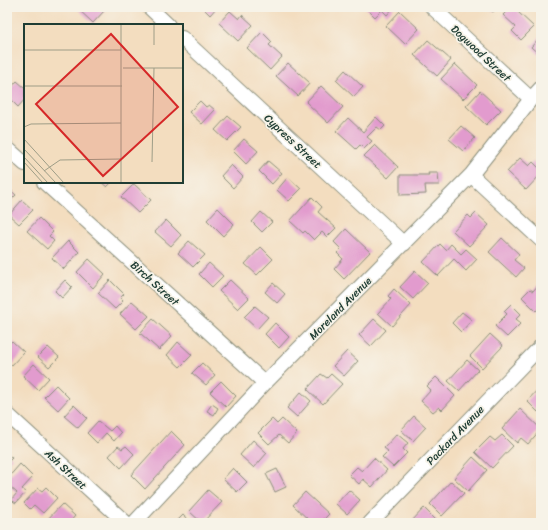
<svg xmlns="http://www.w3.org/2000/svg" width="548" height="530" viewBox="0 0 548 530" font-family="Sriracha,sans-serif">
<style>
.building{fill:#e29bce}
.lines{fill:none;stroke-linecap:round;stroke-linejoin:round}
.minor-casing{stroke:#898d7a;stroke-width:16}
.minor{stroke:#fff;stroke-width:14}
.labels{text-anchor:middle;stroke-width:3.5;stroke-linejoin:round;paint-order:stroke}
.street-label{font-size:11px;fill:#1f3d34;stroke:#f7f3e8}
.inset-road{fill:none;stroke:#9e9d87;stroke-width:1}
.view{fill:#d62828;fill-opacity:0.15;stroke:#d62828;stroke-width:2}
.inset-edge{fill:none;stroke:#1f3d34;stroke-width:2}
</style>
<rect width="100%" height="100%" fill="#f7f3e8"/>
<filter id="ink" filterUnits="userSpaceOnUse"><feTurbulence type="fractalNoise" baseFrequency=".025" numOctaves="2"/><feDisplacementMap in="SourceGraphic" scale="8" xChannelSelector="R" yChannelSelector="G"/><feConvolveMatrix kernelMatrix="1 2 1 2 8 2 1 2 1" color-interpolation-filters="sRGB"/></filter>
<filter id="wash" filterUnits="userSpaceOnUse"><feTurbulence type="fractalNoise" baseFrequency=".012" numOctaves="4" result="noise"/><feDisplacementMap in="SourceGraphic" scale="16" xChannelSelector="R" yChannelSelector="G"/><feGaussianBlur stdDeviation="0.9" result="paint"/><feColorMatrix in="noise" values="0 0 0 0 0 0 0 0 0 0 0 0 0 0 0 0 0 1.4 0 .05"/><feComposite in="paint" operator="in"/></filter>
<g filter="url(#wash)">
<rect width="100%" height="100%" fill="#f3ddbf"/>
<g id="blocks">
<path class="building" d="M76 7H101L105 10 93 23Z
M202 7H217L210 15Z
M365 7H394L387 15 382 10 375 17Z
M487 7H498L493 12Z
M511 7H519L521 9 518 12 534 27 521 40 512 31 516 27 503 15Z
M230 11 239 19 242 15 253 25 238 41 219 23Z
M400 11 419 29 405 44 386 26Z
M262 32 272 42 269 45 282 57 270 70 247 48Z
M541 36V56L531 47Z
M428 40 451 60 437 76 414 55Z
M288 63 310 83 298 96 276 76Z
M455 64 477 85 463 99 441 79Z
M345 70 363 87 354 97 336 80Z
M17 81 25 88V99L18 107 7 96V92Z
M321 86 343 107 328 123 306 102Z
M480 91 501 110 486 125 466 106Z
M200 101 206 107 209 105 215 110 202 124 189 112Z
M228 116 241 127 227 141 215 130Z
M376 117 385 126 381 130 377 127 367 137 372 141 364 149 360 145 356 149 336 131 348 118 363 132Z
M461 126 475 138 463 151 449 139Z
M244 139 258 151 246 164 233 151Z
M375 145 398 167 388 178 364 156Z
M520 158 529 166 533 162 541 170V174L526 190 507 172Z
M268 161 282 173 272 184 259 171Z
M231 165 243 177 233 188 221 176Z
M428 173H438L439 185H425L426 194 400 195V175H429Z
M288 177 301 189 289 201 277 190Z
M101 182H112L107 187Z
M134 184 151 200 138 213 121 197Z
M7 187 16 195 7 204Z
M312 197 322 207 318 212 336 228 327 237 322 232 314 240 305 231 303 233 290 221Z
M22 200 33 210 19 224 9 215Z
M218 208 234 224 223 236 207 220Z
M261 212 272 222 262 232 252 222Z
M476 213 489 225 469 246 453 231 468 215 471 218Z
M39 218 53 232 49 236 54 241 47 249 27 231Z
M166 220 181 235 171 246 155 232Z
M346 229 370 252 344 279 334 269 343 259 337 253 341 249 334 242Z
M502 238 519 254 514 260 524 268 516 277 489 252Z
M68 241 79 252 64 269 52 258Z
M189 241 205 255 193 267 178 253Z
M440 244 446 250 451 244 461 254 466 249 477 259 466 271 454 259 438 276 423 262Z
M261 247 273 259 257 275 245 264Z
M89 259 105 274 93 288 77 272Z
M209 263 223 276 212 287 199 274Z
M415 271 428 283 413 299 400 287Z
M65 280 72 287 62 298 55 291Z
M110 280 124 294 120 298 123 301 115 309 98 293Z
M230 280 249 298 238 309 219 291Z
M541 282V306L536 311 522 297 530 289 533 291Z
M273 283 285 294 277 303 265 292Z
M394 289 411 305 392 326 378 313 391 299 388 296Z
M132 301 149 316 136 329 120 314Z
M511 304 521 314 516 319 521 323 507 337 495 326 507 314 504 311Z
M255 306 268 317 257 329 244 317Z
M462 312 472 320 461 332 452 323Z
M153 319 172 336 159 350 140 333Z
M374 319 386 330 371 346 359 335Z
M275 323 289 337 279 348 265 334Z
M490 334 503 346 482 368 470 356Z
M12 341 24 352 11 366 7 362V346Z
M178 342 192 355 180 367 167 355Z
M48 347 59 357 49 367 38 357Z
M347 351 358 361 344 376 333 366Z
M467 360 478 370 459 391 448 381Z
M202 363 215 375 206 385 192 373Z
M34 364 49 378 38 390 23 376Z
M321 374 327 378 331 374 342 384 323 404 307 389Z
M436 377 455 396 442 410 439 407 433 412 421 401 431 390 427 386Z
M221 381 236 396 226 407 210 392Z
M56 385 69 398 58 410 44 397Z
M541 386V408L538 412 527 401Z
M301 392 311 401 297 417 287 408Z
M212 404 218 408 214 415 207 411Z
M74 405 87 418 78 428 64 416Z
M520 409 541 429 528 444 521 438 517 443 502 429Z
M414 416 426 427 413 441 401 430Z
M272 419 277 424 282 419 297 433 288 443 279 435 269 444 258 433Z
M98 421 110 431 115 426 121 433 114 441 106 433 97 443 87 433Z
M171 431 185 445 145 489 131 475Z
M397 434 408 443 403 449 407 453 393 467 382 457 388 451 384 448Z
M502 435 513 446 492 468 475 452 490 437 495 441Z
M253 440 267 453 254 468 240 455Z
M118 446 122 449 126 446 134 454 121 468 109 456Z
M7 454 12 458 7 463Z
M473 457 487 470 468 491 454 478Z
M374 458 387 470 372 487 363 479 359 484 349 475 357 467 362 471Z
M20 464 33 477 22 489 26 492 16 503 11 500 17 493 7 484V479Z
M233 468 247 482 237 492 223 479Z
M277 469 286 487 275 492 266 474Z
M451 481 464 493 442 516 430 504Z
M46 487 57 498 43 513 34 505 30 509 24 503 38 488 42 491Z
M208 490 222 502 202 523 189 511Z
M349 490 360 500 347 514 336 504Z
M305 492 329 514 320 523H312L293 505Z
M62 504 75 516 69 523H44Z
M424 508 437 521 435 523H410Z
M183 515 192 523H175Z"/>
</g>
</g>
<g filter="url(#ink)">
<use href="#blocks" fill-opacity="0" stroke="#898d7a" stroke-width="1"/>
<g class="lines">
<defs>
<path id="minor" d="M149 7 168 25
M432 7 531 99
M182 38 404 244
M7 148 25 164
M471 175 541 240
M44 182 265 383
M7 414 126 523
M134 523 265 383 471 175 531 99 541 88
M370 523 541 346"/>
</defs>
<use href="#minor" class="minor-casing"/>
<use href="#minor" class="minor"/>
</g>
</g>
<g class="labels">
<g class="street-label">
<text transform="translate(481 53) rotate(43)" y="4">Dogwood Street</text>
<text transform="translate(293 141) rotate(43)" y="4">Cypress Street</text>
<text transform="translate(155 283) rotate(42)" y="4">Birch Street</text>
<text transform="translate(340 308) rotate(-45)" y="4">Moreland Avenue</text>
<text transform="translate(455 435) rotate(-46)" y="4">Packard Avenue</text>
<text transform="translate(66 469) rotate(43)" y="4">Ash Street</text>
</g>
</g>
<g transform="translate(24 24)">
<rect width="159" height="159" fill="#f3ddbf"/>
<path class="inset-road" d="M130 21V0M0 26H97M99 44H159M0 62H98M0 103 7 100 97 99M0 115 40 159M0 125 32 159M0 133 24 159M0 138 19 159M128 138 130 44M20 147 36 136 97 135M97 159V0"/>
<path class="view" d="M87 10 154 83 79 152 12 80Z"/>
<rect width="159" height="159" class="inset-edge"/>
</g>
<rect width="548" height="530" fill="none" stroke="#f7f3e8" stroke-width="24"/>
</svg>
